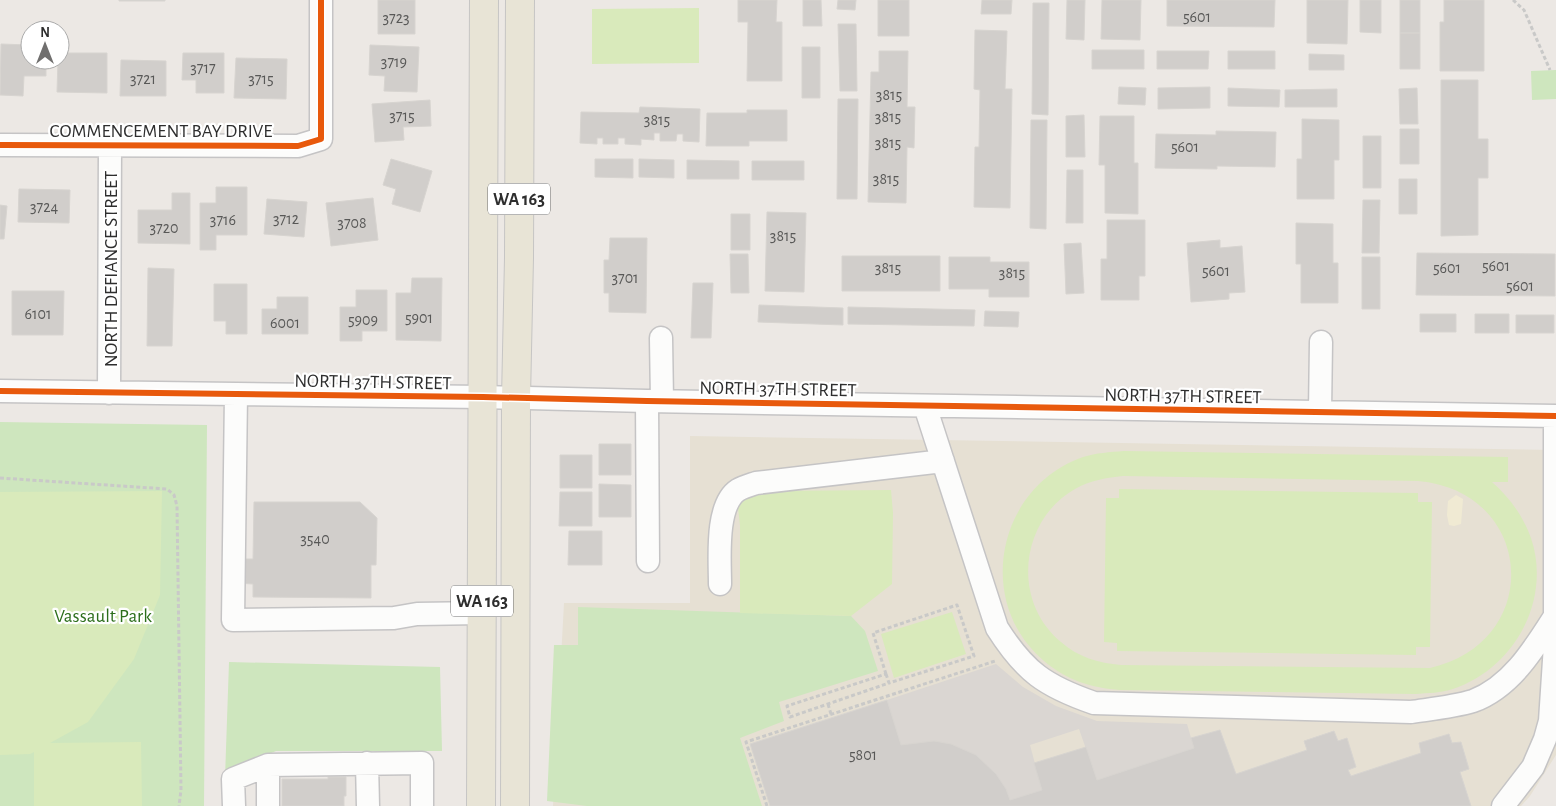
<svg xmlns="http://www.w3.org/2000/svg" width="1556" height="806" viewBox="0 0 1556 806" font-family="'Alegreya Sans',sans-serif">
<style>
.education{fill:#e6e0d3}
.green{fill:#cee6be}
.sand{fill:#f0ead3}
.pitch{fill:#d9eabb;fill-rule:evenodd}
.plaza{fill:#dad6d2}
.building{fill:#d1cecb;stroke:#d7d4d0}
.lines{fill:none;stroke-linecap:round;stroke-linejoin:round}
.minor-casing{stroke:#c5c4c5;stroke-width:25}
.major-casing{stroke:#c6c5c4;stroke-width:30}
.path{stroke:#c9c9c8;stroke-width:3;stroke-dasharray:4 2.5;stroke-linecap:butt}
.minor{stroke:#fcfcfb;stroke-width:22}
.major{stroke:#e8e4d6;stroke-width:28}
.cycleway-casing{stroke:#fff;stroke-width:9}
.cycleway{stroke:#e8590c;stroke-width:6}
.labels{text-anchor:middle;stroke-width:4.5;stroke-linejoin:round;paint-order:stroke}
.number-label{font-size:16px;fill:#585857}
.shield{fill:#fff;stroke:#6d6d6d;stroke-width:1}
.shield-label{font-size:18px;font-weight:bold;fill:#2e2e2e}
.street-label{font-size:19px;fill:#2e2e2e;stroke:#fff}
.park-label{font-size:19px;fill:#2c6e1b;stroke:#fff}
</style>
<rect width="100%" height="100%" fill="#ece8e4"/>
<path class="education" d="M690 436 1556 450V755L1530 796 1521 806H553L564 603H690Z"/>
<path class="green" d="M1556 70V99L1532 100 1531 71Z
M0 422 207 425 204 806H0Z
M578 607 851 616 865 631 878 671 779 702 784 721 740 738 762 806H587L547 801 554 645H578Z
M229 662 440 667 442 751H276L250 762 225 778Z"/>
<path class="sand" d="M1456 495 1463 499 1461 524 1454 526 1449 525 1447 515 1448 501Z"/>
<path class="pitch" d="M699 8V63L592 64V9Z
M1124 451 1508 457V482H1492C1510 498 1523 516 1531 538 1552 600 1514 669 1453 689 1441 693 1428 693 1415 694L1120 690C1092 688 1066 680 1044 661 974 602 997 487 1083 457 1096 453 1110 452 1124 451ZM1123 476 1418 481C1535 491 1545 642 1430 668L1121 665C1098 663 1078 657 1061 642 1011 601 1020 520 1075 489 1090 480 1107 478 1123 476Z
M1119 489 1418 493V502H1432L1430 647H1416V655L1117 651V643L1104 642 1106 498H1119Z
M891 490 893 513 892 584 851 616 740 613V525L738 508 744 498 759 491Z
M162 491 160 595 134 659 88 722 50 743 141 742 142 806H34V752L30 754 0 755V492Z
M952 612 966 654 894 678 881 634Z"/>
<path class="plaza" d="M996 664 1023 687 1056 706 1097 721 1187 724 1194 748 1097 780 1079 729 1030 745 1042 790 1010 800 1006 789 976 755 951 744 934 741 901 745 887 700Z"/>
<path class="building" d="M119 0H165V1H119Z
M378 0H415V34H378Z
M738 0H777L776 22H782V81H747L748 22H738Z
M803 0H821L822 26H803Z
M838 0H856L855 10 837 9Z
M878 0H909V36H878Z
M982 0H1012L1011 14H981Z
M1067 0H1085L1084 40 1066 39Z
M1102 0H1141L1140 40 1101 39Z
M1167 0H1275L1274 27 1167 26Z
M1307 0H1348L1347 44 1307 43Z
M1360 0H1381V33L1360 32Z
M1400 0H1420V33H1400Z
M1444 0H1484V71H1440V22H1444Z
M1033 3H1049L1048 115 1032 114Z
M838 24H856L857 91H840Z
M975 30 1007 31 1005 89H1012L1010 208 974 207 975 147H979L980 90 974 89Z
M1400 33H1420V69H1400Z
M29 39H30V60H46V76H24L23 96 0 95 1 44 28 45Z
M370 45 419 47 417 92 384 91 385 76 369 75Z
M802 47H820V98H802Z
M1092 50H1144V69H1092Z
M879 51H908L907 107H915L914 148 907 147 906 203 868 202 871 72H879Z
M1157 51H1209L1208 69H1157Z
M1228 51H1275V69H1228Z
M60 53H107V93L57 92 58 60H60Z
M183 53H224V93H196V80H182Z
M1309 54 1344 55V70H1309Z
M236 58 287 59 286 99 234 98Z
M121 60 166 61V96H120Z
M1441 80H1478V139H1488V178H1478V235L1441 236Z
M1119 87 1146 88 1145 105 1118 104Z
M1210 87V108L1158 109V88Z
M1228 88 1280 90 1279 107 1228 106Z
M1417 88 1418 124H1400L1399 89Z
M1337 89V107H1285V90Z
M838 99H858L857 199H837Z
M430 100 431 126 403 127 404 140 375 142 372 104Z
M640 107 700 109 699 142 683 141V134H677L676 141H660V133H654V140L641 139V145L625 144V138H618V144H603V138H597V144L580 143 581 112 639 113Z
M747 110H787V141H749V146H706L707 113H747Z
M1084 115 1085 157H1066V116Z
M1100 116H1134V163H1138V214L1105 213V165H1099Z
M1302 119 1339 120V160H1334V199H1297V159H1302Z
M1031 120H1047L1046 229 1030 228Z
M1400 129H1419V164H1400Z
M1216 131 1276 132 1275 167 1217 166V169L1155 168 1156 134 1216 135Z
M1363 136H1381V188H1363Z
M391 159 432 171 420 212 392 204 396 189 383 185Z
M595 159H633V178L595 177Z
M639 159 674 160V178L639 177Z
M687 160 739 161V179H687Z
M752 161H804V180H752Z
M1067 170H1083V223H1066Z
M1399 179H1417V214H1399Z
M216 187H247V235H216V250H200V203H216Z
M19 189 70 190 69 223 18 222Z
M172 193H190V244L138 243V210H172Z
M373 198 378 240 331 246 326 203Z
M267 199 307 202 304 237 264 234Z
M1363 200H1380L1379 253H1362Z
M0 205 7 206 4 239H0Z
M767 212 806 213 804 292 765 291Z
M731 214H750V250H731Z
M1107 220H1145V276H1139V300H1101V259H1107Z
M1296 223 1333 224V263H1338V303H1301V264H1296Z
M610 238H647L646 313 609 312V293H604V260H609Z
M1220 240V248L1242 246 1245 292 1229 293V299L1191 302 1187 243Z
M1081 243 1084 293 1066 294 1064 244Z
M1417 253 1555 254V296L1416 295Z
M730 254H748L749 293H731Z
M842 256H940V291H842Z
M949 257H990V262H1029V297H989V289H949Z
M1362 257H1380V309H1362Z
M148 268 174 269 172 346H147Z
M412 278H442L441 341 396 340V293H411Z
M693 283H713L711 338H691Z
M214 284H247V334H226V321H214Z
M356 290H387V331H362V341H340V307H356Z
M12 291H64L63 335H12Z
M277 297H308V334H262V309H277Z
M759 305 843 308V325L758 322Z
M848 307 975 310 974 326 848 324Z
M985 311 1019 312 1018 327 984 326Z
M1420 314H1456V332H1420Z
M1475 314H1509V333H1475Z
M1516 315H1554V333H1516Z
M599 444H631V475H599Z
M560 455H592V488H560Z
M599 484 631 485V517H599Z
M560 492H592V526H559Z
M254 502H360L377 518 376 565H371V598L253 597V584L236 583V559H253Z
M569 531H602V565H568Z
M887 700 901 745 934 741 951 744 976 755 996 774 1006 789 1010 800 1042 790 1034 763 1086 747 1097 780 1194 748 1191 738 1220 730 1236 774 1307 750 1304 741 1334 731 1338 741 1347 738 1356 767 1348 770 1351 776 1421 753 1419 743 1449 734 1452 743 1461 742 1469 769 1460 772 1471 806H770L750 744Z
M328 777H346V796H344V806H282V779H328Z"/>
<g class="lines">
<defs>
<path id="minor" d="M0 145 298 146 321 139V0
M661 338 662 401
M0 391 483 397 647 401 1556 416
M109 393 110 145
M236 394 233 620 394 618 417 614 482 613
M647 401 648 561
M925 406 997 628C1025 672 1045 686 1094 703L1411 712C1431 709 1453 707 1473 701 1511 687 1534 649 1555 616
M1320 412 1321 342
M720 584C720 560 715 505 738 490 743 487 750 485 756 483L943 461
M367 763 368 806
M268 765V806
M234 806 233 779 268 765 422 763V806
M1503 806 1533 767 1545 739 1550 721 1555 645V416"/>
<path id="major" d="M481 806 484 0
M515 806 516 398 519 258 520 0"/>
</defs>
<use href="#minor" class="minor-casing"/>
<use href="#major" class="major-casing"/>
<path class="path" d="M1513 0 1524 10 1550 70
M0 478 167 489 174 495 177 506 181 790 179 806
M886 674 873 633 957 605 974 656 889 683
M886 674 889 683 790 717 787 706Z
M828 704 831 714
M767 806 746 742 995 661"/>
<use href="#minor" class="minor"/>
<use href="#major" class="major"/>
<defs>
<path id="cycleway" d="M0 145 298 146 321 139V0
M0 391 483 397 647 401 1556 416"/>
</defs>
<use href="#cycleway" class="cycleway-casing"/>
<use href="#cycleway" class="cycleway"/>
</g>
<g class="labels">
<g class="number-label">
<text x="1197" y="22">5601</text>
<text x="396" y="23">3723</text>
<text x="394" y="67">3719</text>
<text x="203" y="73">3717</text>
<text x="143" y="84">3721</text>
<text x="261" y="84">3715</text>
<text x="889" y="100">3815</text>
<text x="402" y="121">3715</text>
<text x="888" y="122">3815</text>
<text x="657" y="125">3815</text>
<text x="888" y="148">3815</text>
<text x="1185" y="152">5601</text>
<text x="886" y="184">3815</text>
<text x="44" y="212">3724</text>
<text x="286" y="224">3712</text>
<text x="223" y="225">3716</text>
<text x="352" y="228">3708</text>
<text x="164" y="233">3720</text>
<text x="783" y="241">3815</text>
<text x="1496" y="271">5601</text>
<text x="888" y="273">3815</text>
<text x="1447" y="273">5601</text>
<text x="1216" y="276">5601</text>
<text x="1012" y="278">3815</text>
<text x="625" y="283">3701</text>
<text x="1520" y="291">5601</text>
<text x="38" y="319">6101</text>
<text x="419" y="323">5901</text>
<text x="363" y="325">5909</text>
<text x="285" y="328">6001</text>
<text x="315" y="544">3540</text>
<text x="863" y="760">5801</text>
</g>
<g class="shield">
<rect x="488" y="183.5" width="62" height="31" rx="4"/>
<rect x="451" y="585.5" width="62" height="31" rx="4"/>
</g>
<g class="shield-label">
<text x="519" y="205">WA 163</text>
<text x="482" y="607">WA 163</text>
</g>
<g class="street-label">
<text x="161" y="137">COMMENCEMENT BAY DRIVE</text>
<text transform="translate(110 269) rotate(-90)" y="7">NORTH DEFIANCE STREET</text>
<text transform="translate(373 381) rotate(1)" y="7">NORTH 37TH STREET</text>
<text transform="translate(778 388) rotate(1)" y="7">NORTH 37TH STREET</text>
<text transform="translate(1183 395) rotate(1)" y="7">NORTH 37TH STREET</text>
</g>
<g class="park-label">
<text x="103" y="622">Vassault Park</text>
</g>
</g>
<g transform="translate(45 45)"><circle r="24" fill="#ffffff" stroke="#ababab"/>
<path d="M0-4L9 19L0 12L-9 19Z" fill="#706f6e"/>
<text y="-8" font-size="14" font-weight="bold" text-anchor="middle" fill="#2e2e2e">N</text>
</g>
</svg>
